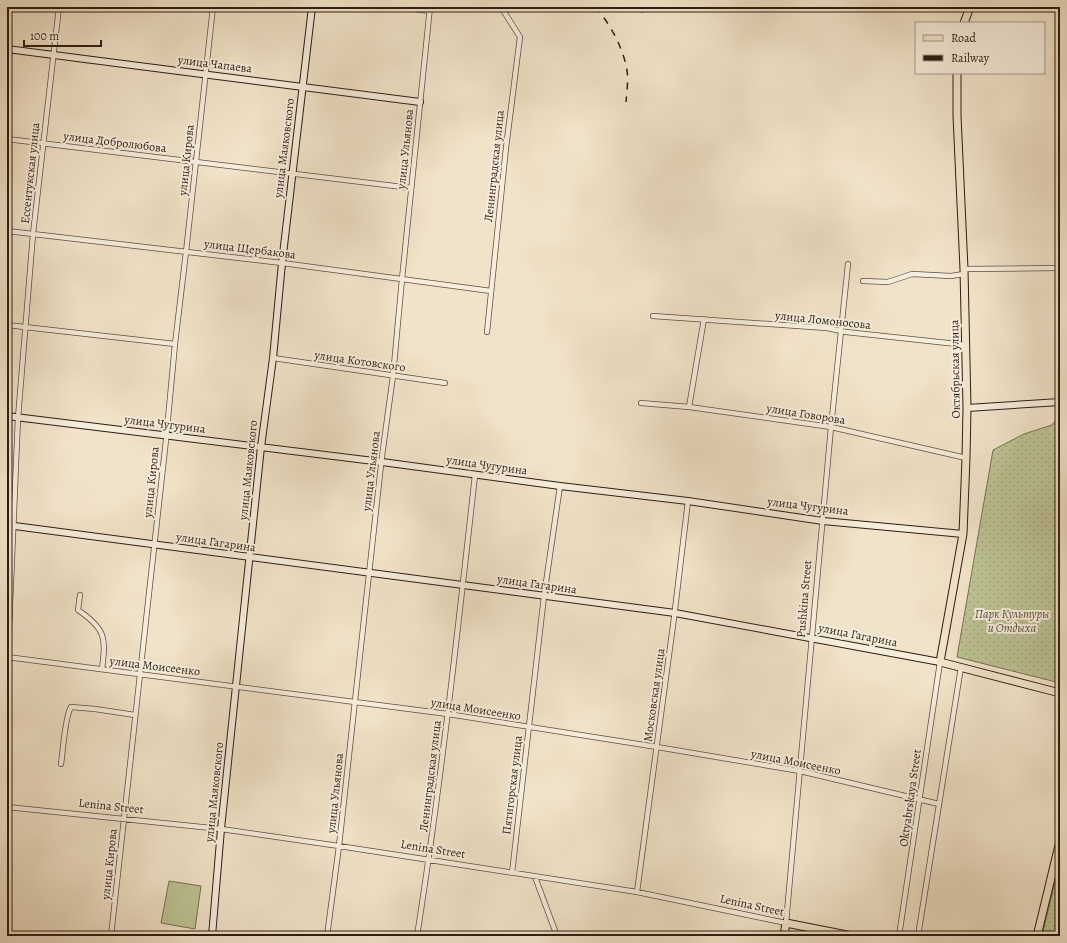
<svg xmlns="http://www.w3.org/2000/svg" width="1067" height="943" viewBox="0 0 1067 943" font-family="Alegreya,serif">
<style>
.grass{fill:url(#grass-dots);stroke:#767054}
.garden{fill:#bdc394;stroke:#767054}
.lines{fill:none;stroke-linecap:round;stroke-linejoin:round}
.street-casing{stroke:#5f4e40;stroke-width:6}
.secondary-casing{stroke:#2e1d13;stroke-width:8}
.primary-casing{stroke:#2e1d13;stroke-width:9}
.street{stroke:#f6eddc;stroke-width:4.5}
.secondary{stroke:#f6eddc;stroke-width:6}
.primary{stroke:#f1e3c9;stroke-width:7}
.rail{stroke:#2e1d13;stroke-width:1.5;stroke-dasharray:7 7;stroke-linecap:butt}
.labels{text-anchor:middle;stroke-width:4;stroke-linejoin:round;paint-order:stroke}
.street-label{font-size:12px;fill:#2e1d13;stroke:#f6eddc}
.park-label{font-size:12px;font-style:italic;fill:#594f3a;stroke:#f6eddc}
</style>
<defs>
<pattern id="grass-dots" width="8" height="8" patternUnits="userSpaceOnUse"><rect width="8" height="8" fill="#bdc394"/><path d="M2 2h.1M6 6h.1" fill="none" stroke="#a3a77f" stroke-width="1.8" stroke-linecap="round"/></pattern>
</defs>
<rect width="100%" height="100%" fill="#f1e3c9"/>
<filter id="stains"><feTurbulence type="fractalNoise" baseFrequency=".005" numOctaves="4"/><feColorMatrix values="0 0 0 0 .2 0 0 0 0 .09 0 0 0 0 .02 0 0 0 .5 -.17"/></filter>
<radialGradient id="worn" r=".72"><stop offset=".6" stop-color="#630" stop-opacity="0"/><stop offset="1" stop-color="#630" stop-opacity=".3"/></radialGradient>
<path class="grass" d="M1060 415V683L957 657 993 450 1024 434 1052 425Z
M1060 861V936H1042Z"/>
<path class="garden" d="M169 881 201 886 195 929 161 923Z"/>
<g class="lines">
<defs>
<path id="street" d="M399 7 430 11
M7 139 411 188
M7 231 282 263 491 291
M964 269 1060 268
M863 281 888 282 912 274 951 276 964 274
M653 316 827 328 846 332 966 345
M7 325 175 344
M487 332 506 148 520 37 501 7
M273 358 445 383
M641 403 689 407 831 427 966 458
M689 407 704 319
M80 595 78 610C106 629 106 638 102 669
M7 657 448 714 657 747 800 771 939 804
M7 676 18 418 33 234 59 7
M61 764C63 751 65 716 71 707L95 709 135 715
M7 807 221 829 339 846 637 892 786 923 831 427 848 264
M512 873 544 596 560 486
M535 877 557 936
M637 892 674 618 688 501
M111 936 166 440 175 344 186 252 213 7
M327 936 339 846 382 456 393 376 402 279 430 7
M417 936C441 783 458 629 475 475
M899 936 940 662
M918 936 961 667"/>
<path id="secondary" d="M7 49 420 102
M967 408 1060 402
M7 416 382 462 560 486 688 501 823 521 963 534
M7 525 675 613 940 662
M212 936 221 829 261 447 273 358 282 263 312 7"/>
<path id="primary" d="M964 23 970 7
M957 73V116L964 269 967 408 966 458 963 534 940 662 1060 693
M784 936 786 923 852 936
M1037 936 1060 841"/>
</defs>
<use href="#street" class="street-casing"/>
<use href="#secondary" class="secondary-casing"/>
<use href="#primary" class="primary-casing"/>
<use href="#street" class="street"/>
<use href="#secondary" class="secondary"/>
<use href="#primary" class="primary"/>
<path class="rail" d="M595 7C609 22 621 44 626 65 629 77 627 90 626 102
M623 7 643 12"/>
</g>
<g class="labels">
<g class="street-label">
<text transform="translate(215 64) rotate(7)" y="4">улица Чапаева</text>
<text transform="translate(115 142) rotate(7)" y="4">улица Добролюбова</text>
<text transform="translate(284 148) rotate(-83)" y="4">улица Маяковского</text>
<text transform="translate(405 149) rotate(-84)" y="4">улица Ульянова</text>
<text transform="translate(186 160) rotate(-84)" y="4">улица Кирова</text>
<text transform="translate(494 166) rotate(-84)" y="4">Ленинградская улица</text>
<text transform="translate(30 173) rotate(-84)" y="4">Ессентукская улица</text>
<text transform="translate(250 249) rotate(7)" y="4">улица Щербакова</text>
<text transform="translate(823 320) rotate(6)" y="4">улица Ломоносова</text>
<text transform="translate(360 361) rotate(8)" y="4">улица Котовского</text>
<text transform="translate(955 369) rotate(-91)" y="4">Октябрьская улица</text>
<text transform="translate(806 414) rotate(9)" y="4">улица Говорова</text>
<text transform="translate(165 424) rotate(7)" y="4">улица Чугурина</text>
<text transform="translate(487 465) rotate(8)" y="4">улица Чугурина</text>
<text transform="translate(248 470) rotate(-84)" y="4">улица Маяковского</text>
<text transform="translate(371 471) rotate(-83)" y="4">улица Ульянова</text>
<text transform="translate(151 482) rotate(-84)" y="4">улица Кирова</text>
<text transform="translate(808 506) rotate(7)" y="4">улица Чугурина</text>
<text transform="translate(216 542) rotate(8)" y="4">улица Гагарина</text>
<text transform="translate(537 584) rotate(8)" y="4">улица Гагарина</text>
<text transform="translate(804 599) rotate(-85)" y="4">Pushkina Street</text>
<text transform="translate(858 635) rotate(11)" y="4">улица Гагарина</text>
<text transform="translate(155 666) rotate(7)" y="4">улица Моисеенко</text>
<text transform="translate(654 695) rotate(-82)" y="4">Московская улица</text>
<text transform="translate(476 709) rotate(9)" y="4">улица Моисеенко</text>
<text transform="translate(796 762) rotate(11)" y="4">улица Моисеенко</text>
<text transform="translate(430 776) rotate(-83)" y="4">Ленинградская улица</text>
<text transform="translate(512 785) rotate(-83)" y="4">Пятигорская улица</text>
<text transform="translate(214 792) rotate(-84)" y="4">улица Маяковского</text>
<text transform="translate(335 793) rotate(-84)" y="4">улица Ульянова</text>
<text transform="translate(910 798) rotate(-82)" y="4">Oktyabrskaya Street</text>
<text transform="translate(111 806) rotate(6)" y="4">Lenina Street</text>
<text transform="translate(433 849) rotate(9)" y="4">Lenina Street</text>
<text transform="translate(109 864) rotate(-84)" y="4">улица Кирова</text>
<text transform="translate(752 905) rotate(12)" y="4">Lenina Street</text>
</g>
<g class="park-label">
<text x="1012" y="618">Парк Культуры<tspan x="1012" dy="14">и Отдыха</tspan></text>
</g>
</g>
<rect width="1067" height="943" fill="none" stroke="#f1e3c9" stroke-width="24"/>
<rect x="8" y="8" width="1051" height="927" fill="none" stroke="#2e1d13" stroke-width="2"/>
<rect x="12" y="12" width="1043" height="919" fill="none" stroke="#2e1d13"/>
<rect x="915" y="22" width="130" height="52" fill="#f6eddc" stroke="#a69a8c"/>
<rect x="923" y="35" width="20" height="6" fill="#f1e3c9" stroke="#a69a8c"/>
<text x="951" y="42" font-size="12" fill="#2e1d13">Road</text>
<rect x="923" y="55" width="20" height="6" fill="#2e1d13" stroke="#a69a8c"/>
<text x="951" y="62" font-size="12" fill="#2e1d13">Railway</text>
<path d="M24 40v6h77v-6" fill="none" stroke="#2e1d13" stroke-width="2"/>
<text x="30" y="40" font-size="12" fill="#2e1d13" stroke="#f6eddc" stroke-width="3" paint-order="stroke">100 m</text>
<rect width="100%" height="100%" filter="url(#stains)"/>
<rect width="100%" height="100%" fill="url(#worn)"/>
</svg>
